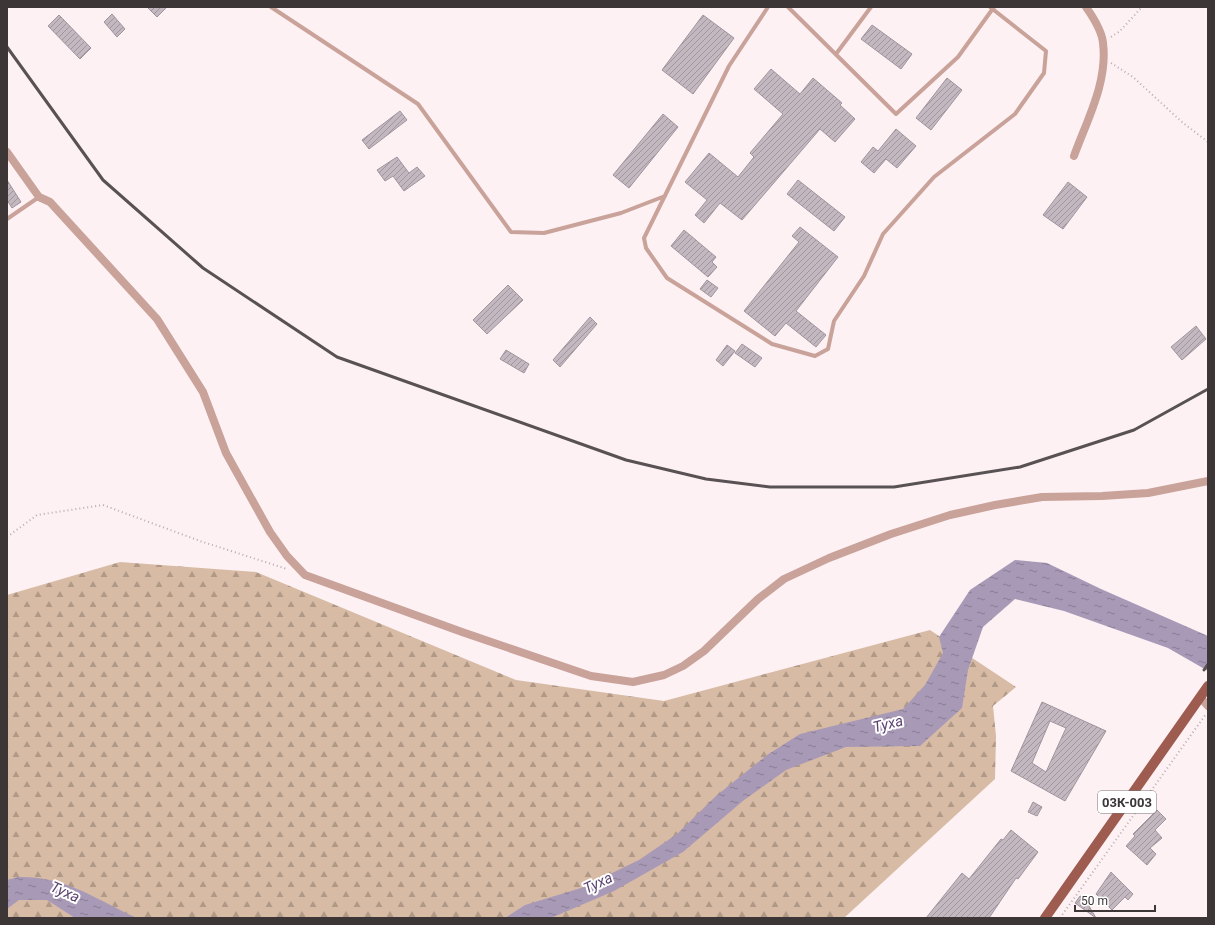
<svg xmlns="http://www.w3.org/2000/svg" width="1215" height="925" viewBox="0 0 1215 925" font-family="Roboto,sans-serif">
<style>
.forest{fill:url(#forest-firs)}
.water{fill:url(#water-ripples)}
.building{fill:url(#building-hatch);stroke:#a0959d;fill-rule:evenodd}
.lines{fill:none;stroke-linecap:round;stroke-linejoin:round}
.path{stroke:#b7adaf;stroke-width:2;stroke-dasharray:1 3;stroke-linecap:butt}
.service{stroke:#c9a29a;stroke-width:4}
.minor{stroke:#c9a29a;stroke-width:8}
.primary{stroke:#9e5b4f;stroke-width:10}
.rail{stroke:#595254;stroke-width:3}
.labels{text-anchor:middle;stroke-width:4;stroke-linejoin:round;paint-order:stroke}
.shield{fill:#fff;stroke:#767273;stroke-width:1}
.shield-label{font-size:13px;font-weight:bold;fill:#3c3637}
.water-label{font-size:15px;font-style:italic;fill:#5b436f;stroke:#fff}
</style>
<defs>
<pattern id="forest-firs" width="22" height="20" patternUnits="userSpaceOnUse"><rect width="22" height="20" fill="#d8bba5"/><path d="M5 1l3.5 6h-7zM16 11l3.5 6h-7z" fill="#b09987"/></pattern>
<pattern id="water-ripples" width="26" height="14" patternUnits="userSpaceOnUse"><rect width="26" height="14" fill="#a899b7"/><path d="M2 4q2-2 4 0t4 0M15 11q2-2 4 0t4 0" fill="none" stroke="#8a7e96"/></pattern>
<pattern id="building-hatch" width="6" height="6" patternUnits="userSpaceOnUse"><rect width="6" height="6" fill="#c4b8c0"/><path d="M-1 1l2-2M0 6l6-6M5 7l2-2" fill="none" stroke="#a0969d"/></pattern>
</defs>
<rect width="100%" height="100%" fill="#fdf1f4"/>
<path class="forest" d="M120 562 256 572 516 680 664 701 930 630 1016 687 993 706 996 736 995 779 844 918H7V595Z"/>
<path class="water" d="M1015 560 1047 563 1101 589 1208 636V671L1168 648 1064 611 1015 599 983 627 968 670 962 708 920 746 846 747 786 770 744 800 683 852 614 891 551 918H505L525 905 581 888 639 860 677 834 716 796 767 755 800 734 903 709 925 685 943 653 939 637 970 590Z
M18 877C66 876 95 899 137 918H75L47 900H19L7 909V880Z"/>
<path class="building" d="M147 7H167L157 17Z
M112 14 125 29 117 37 104 22Z
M59 15 91 48 80 59 48 26Z
M703 15 734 38 693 94 662 70Z
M872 25 912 54 901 69 861 39Z
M771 69 800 94 813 78 842 103 840 105 855 119 835 142 820 129 742 220 720 203 704 223 695 215 707 200 685 182 709 153 738 177 754 157 750 153 783 114 754 89Z
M947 78 962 90 931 130 916 118Z
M400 111 407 120 369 149 362 140Z
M663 114 678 127 629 188 613 175Z
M896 129 916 146 897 168 886 159 874 173 861 162 873 147 878 151Z
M397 157 409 173 417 167 425 176 404 191 393 176 385 181 377 170Z
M7 180 21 202 12 208 7 200Z
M798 180 845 217 834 231 787 194Z
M1068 182 1087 197 1063 229 1043 215Z
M800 227 838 257 796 311 826 335 816 347 786 323 775 336 744 311 799 242 792 236Z
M684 230 716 257 712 262 717 267 708 277 671 246Z
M707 280 718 288 711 297 700 289Z
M508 285 523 300 487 334 473 320Z
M590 317 597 324 560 367 553 360Z
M1196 326 1206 339 1182 360 1171 347Z
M742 344 762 358 755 367 735 353Z
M727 345 735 351 723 366 716 360Z
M506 350 529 364 524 373 500 359Z
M1042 702 1106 731 1065 801 1011 771ZM1050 721 1066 728 1046 772 1032 763Z
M1033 802 1042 807 1037 816 1028 812Z
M1157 810 1166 819 1155 830 1162 838 1150 848 1156 854 1147 865 1126 846 1135 836 1133 834Z
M1011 830 1038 852 1018 879 1016 878 989 918H926L962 873 969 879 1001 839 1003 840Z
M1111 872 1133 894 1128 900 1125 897 1112 910 1096 894Z
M1080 896 1085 899 1096 918 1075 903Z"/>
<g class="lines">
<path class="path" d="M1111 37 1120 31 1142 7
M1111 63 1133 77 1182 122 1208 142
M7 537 37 515 103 505 200 541 287 569
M1060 918 1206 714"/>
<path class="service" d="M271 7 418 104 511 232 544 233 621 213 665 196
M768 7 729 66 644 238 646 248 667 278 772 344 815 356 828 349 834 321 864 276 883 234 934 177 1015 114 1044 73 1046 51 990 7
M788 7 896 114 958 57 994 7
M836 54 871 7
M7 219 39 197"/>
<path class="minor" d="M7 152 39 197 50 202 157 319 203 392 226 453 270 532 287 556 305 575 462 632 591 676 633 682 664 675 683 666 704 651 758 599 784 579 829 558 891 534 950 515 995 505 1042 497 1102 496 1148 493 1208 481
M1074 156C1087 120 1108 82 1103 43 1102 31 1093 17 1086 7
M1200 697 1208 706"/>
<path class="primary" d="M1045 918 1208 686"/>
<path class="rail" d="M7 47 103 180 203 268 337 357 626 460 706 479 770 487H894L1020 467 1134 430 1208 389
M1204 670 1208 664"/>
</g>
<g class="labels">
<rect class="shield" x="1098" y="791" width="58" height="22" rx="3"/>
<g class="shield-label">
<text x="1127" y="807">03К-003</text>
</g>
<g class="water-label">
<text transform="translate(888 724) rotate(-14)" y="5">Туха</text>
<text transform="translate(598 883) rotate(-25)" y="5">Туха</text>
<text transform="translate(65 892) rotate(24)" y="5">Туха</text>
</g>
</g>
<rect width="1215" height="925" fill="none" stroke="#3c3637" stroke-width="16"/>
<path d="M1075 905v6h80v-6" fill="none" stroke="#3c3637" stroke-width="2"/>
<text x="1081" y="905" font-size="12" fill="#3c3637" stroke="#ffffff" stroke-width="3" paint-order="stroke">50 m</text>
</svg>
